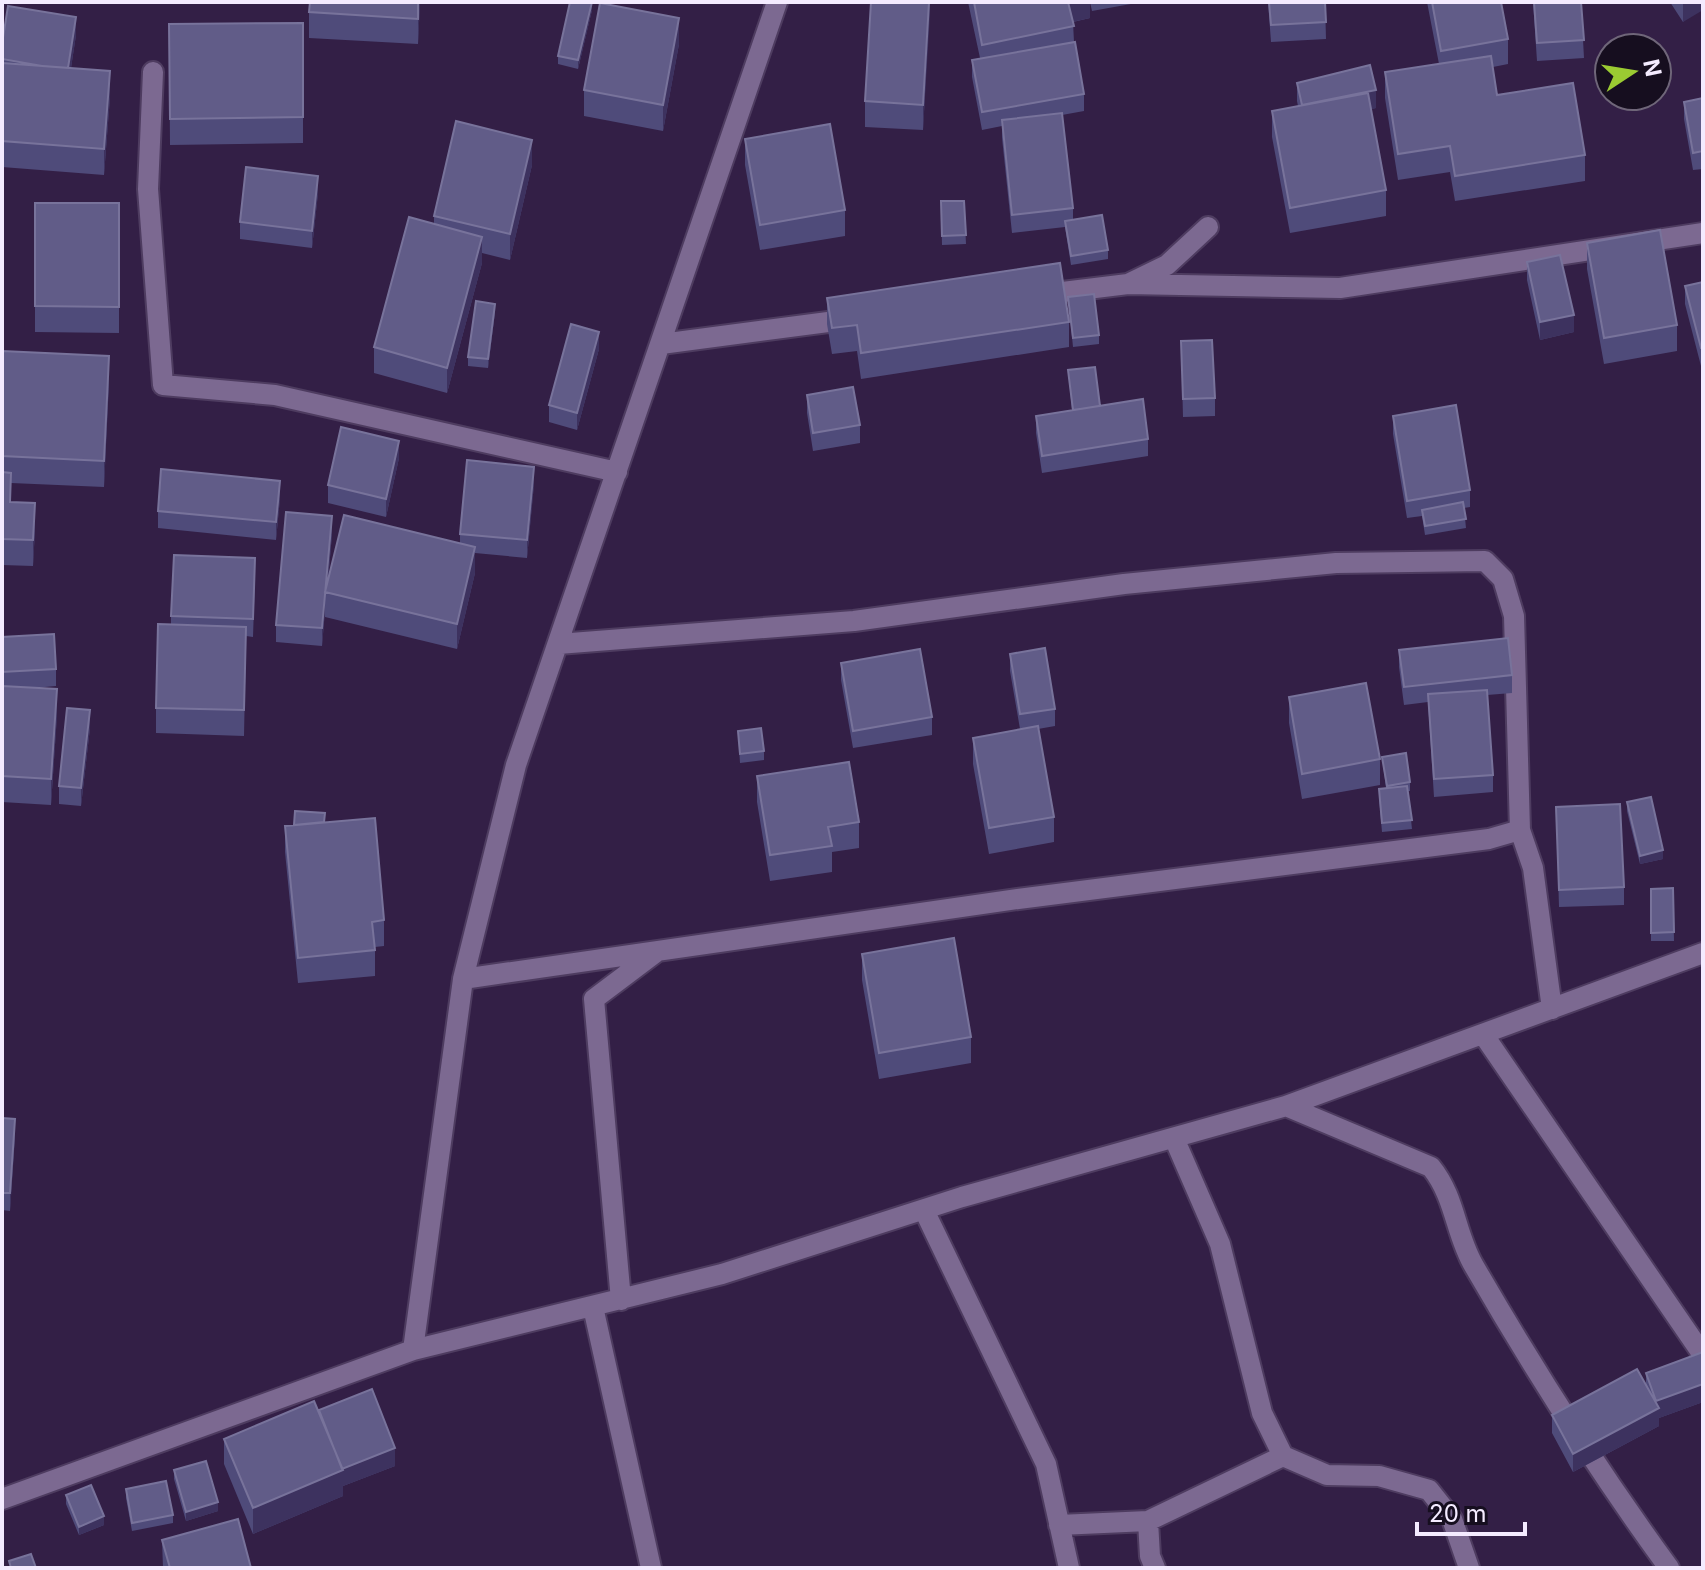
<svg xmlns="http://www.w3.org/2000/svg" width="1705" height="1570" viewBox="0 0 1705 1570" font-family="Inter,sans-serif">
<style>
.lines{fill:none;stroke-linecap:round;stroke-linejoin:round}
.minor-casing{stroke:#4e3c60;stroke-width:24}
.minor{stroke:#7c6991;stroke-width:20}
.wall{fill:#4f4b7a}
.shaded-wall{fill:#3d325f}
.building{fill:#615c88;stroke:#78739b;stroke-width:2}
</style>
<rect width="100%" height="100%" fill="#331f46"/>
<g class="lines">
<defs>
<path id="minor" d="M153 72 148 189 163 385 275 395 617 472
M1128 284 1340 288 1703 233
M1038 295 1128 284 1167 265 1208 227
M661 344 851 319
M558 644 854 621 1124 584 1336 563 1485 561 1503 579 1514 616 1520 830 1533 868 1552 1009
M463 979 1018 899 1489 839 1520 830
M1483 1034 1703 1355
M1286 1106 1431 1167C1456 1198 1455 1234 1474 1266 1534 1370 1599 1472 1669 1568
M1174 1138 1220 1244 1262 1413 1283 1456 1327 1475 1379 1476 1429 1490 1452 1519 1469 1568
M924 1210 1046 1464 1069 1568
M621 1300 594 999 655 953
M593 1307 651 1568
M413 1350 463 979 516 765 777 2
M2 1499 413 1350 722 1274 962 1197 1286 1106 1703 953
M1148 1521 1150 1556 1155 1568
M1059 1525 1148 1521 1283 1456"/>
</defs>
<use href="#minor" class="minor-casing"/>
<use href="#minor" class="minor"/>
</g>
<path class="wall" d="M420 2 418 44 309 38V12Z
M930 2 923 130 865 127V101Z
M968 2H1090V18L1073 22 1074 42 1084 94V111L1062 115 1073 208V220L1108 250V259L1071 265 1065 227 1012 233 1002 138V126L982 130 972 77V60L980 58Z
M1090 2H1142L1092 11Z
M1268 2H1325L1326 39 1271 42Z
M1427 2H1501L1508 39V64L1493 67 1497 95 1585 155V181L1455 201 1450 172 1398 180 1385 98V72L1439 64Z
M1533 2H1581L1584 58 1537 61Z
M1670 2H1703L1683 22Z
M592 10 578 69 558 64V56Z
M303 23V143L170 145 169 24Z
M76 35 71 68 110 97 104 175 2 167V44Z
M679 44 663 131 584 116V90Z
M1297 83 1376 108 1371 109 1386 190V216L1290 233 1272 137V111L1298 106 1297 101Z
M1703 98V169L1693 170 1684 119V102Z
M745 139 845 210V236L760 250 745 165Z
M532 165 510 260 482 253V263L447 393 374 373V347L434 224V216Z
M318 193 312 248 240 239V222Z
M941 201H964L966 244 942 245Z
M35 203H119V333L35 332Z
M1587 243 1677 325V351L1604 364 1587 269Z
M1527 262 1574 332 1540 340 1527 280Z
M1703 282 1701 366 1685 304V286Z
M1068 297 1099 335V344L1073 347Z
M827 298 1069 322V347L861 379 857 351 832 354 827 324Z
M495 312 488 368 468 366V357Z
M1181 341 1215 398V416L1183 417Z
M599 349 577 430 549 422V405Z
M2 351 109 382 104 487 11 483V502L35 529 33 566 2 565Z
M1068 370 1100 406 1148 439V456L1042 473 1036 433V416L1072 410Z
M807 395 860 425V443L813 451 807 413Z
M1393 416 1470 490V507L1464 508 1466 528 1425 535 1422 516 1407 518 1393 434Z
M399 458 386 517 328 503V485Z
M534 484 527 558 475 553V573L457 649 325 617V610L322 646 276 642V625L332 534 328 581 460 544V534Z
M280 498 276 540 158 528V511Z
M255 576 253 637 246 636 244 736 156 733V708L171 625V616Z
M2 637 56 669V686L34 688 57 715 51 805 2 802Z
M1399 650 1512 675V693L1487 695 1493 775V792L1434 797 1428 702 1404 705 1399 667Z
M1010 654 1055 709V726L1038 729 1054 817V842L989 854 973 764V738L1020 729 1010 671Z
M841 663 932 717V735L853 748 841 680Z
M1289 697 1380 759V785L1302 799 1289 723Z
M90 728 81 806 59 804V786Z
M738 731 764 751V760L740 763Z
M1382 757 1410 782V791H1408L1412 829 1382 832 1379 797V789L1386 788Z
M757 776 859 822V848L832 852V872L770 881 757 802Z
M1627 802 1663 859 1640 864 1627 811Z
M1556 807 1624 887V905L1559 907Z
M325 822 384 920V946L375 947V976L298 983 285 852V826Z
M1673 888 1674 941H1651V889Z
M862 954 971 1037V1063L879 1079 862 980Z
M2 1118 15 1136 10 1211 2 1210Z
M1703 1352V1402L1659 1418V1426L1573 1472 1552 1433V1415L1646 1384V1373Z
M319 1410 395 1466 343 1486V1496L253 1534 224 1464V1439L319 1413Z
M174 1470 218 1511 186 1521 174 1479Z
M126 1489 173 1515V1523L132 1531 126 1498Z
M66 1495 104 1525 79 1535 66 1504Z
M162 1540 251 1568H163Z"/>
<path class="shaded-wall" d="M418 2H420L418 44Z
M592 2V10L578 69V60Z
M929 2 930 15 923 130V105Z
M1067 2H1090V18L1067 23Z
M1683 2H1703V10L1683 22Z
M76 17V35L68 87V70Z
M679 18V44L663 131V105Z
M110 71V97L104 175V149Z
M1376 90V108L1303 126V109Z
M532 140V165L510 260V234Z
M318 176V193L312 248V231Z
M482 237V263L447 393V368Z
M495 304V312L488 368V359Z
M1574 315V332L1540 340V322Z
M599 332V349L577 430V413Z
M1701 348H1703V365L1701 366Z
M109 356V382L104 487V461Z
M399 441V458L386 517V499Z
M534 467V484L527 558V540Z
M280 481V498L276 540V522Z
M35 503V529L33 566V540Z
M332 516V534L327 592H325Z
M475 547V573L457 649V624Z
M325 592V610L322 646V628Z
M57 689V715L51 805V779Z
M90 710V728L81 806V788Z
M1663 850V859L1640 864V856Z
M15 1119V1136L10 1211V1193Z
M1703 1384V1402L1659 1418V1426L1573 1472V1454L1656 1409V1401Z
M395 1448V1466L343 1486V1496L253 1534V1508L342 1469Z
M218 1502V1511L186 1521V1512Z
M104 1516V1525L79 1535V1527Z"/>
<path class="building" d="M310 2H418V19L309 12Z
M570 2H592L578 60 558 56Z
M871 2H929L923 105 865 101Z
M974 2H1068L1074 26 982 45Z
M1269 2H1325L1326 22 1271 25Z
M1432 2H1501L1508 39 1441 51Z
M1534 2H1581L1584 40 1537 43Z
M600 3 679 18 663 105 584 90Z
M8 6 76 17 68 68 42 66 2 59V44Z
M303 23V117L170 119 169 24Z
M1075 42 1084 94 982 112 972 60Z
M1491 56 1497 95 1573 83 1585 155 1455 176 1450 146 1398 154 1385 72Z
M2 63 110 71 104 149 2 141Z
M1370 65 1376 90 1302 105 1297 83Z
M1368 93 1386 190 1290 208 1272 111Z
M1703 98V151L1693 153 1684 102Z
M1062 113 1073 208 1012 215 1002 120Z
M456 121 532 140 510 234 434 216Z
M830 124 845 210 760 225 745 139Z
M246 167 318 176 312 231 240 222Z
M941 201H964L966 235 942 236Z
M35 203H119V307L35 306Z
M1102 215 1108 250 1071 256 1065 221Z
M409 217 482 237 447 368 374 347Z
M1660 230 1677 325 1604 338 1587 243Z
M1560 255 1574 315 1540 322 1527 262Z
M1060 263 1069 322 861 353 857 325 832 328 827 298Z
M1703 282V348H1701L1685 286Z
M1094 294 1099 335 1073 338 1068 297Z
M476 301 495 304 488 359 468 357Z
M571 324 599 332 577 413 549 405Z
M1212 340 1215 398 1183 399 1181 341Z
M2 351 109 356 104 461 2 456Z
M1095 367 1100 406 1073 410 1068 370Z
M853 387 860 425 813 433 807 395Z
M1143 399 1148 439 1042 456 1036 416Z
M1456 405 1470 490 1407 501 1393 416Z
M341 427 399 441 386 499 328 485Z
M467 460 534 467 527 540 460 534Z
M161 469 280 481 276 522 158 511Z
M2 472 11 473 10 502 35 503 33 540 2 539Z
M1463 502 1466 519 1425 526 1422 510Z
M286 512 332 516 322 628 276 625Z
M344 515 475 547 457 624 325 592Z
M174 555 255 558 253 619 171 616Z
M158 624 246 627 244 710 156 708Z
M54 634 56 669 2 672V637Z
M1508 638 1512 675 1404 687 1399 650Z
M1045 648 1055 709 1020 714 1010 654Z
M920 649 932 717 853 731 841 663Z
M1366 683 1380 759 1302 774 1289 697Z
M2 686 57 689 51 779 2 776Z
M1487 690 1493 775 1434 779 1428 694Z
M67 708 90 710 81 788 59 786Z
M1038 726 1054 817 989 828 973 738Z
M761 728 764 751 740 754 738 731Z
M1406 753 1410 782 1387 786 1382 757Z
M849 762 859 822 828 827 832 846 770 855 757 776Z
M1407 786 1412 820 1382 823 1379 789Z
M1651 797 1663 850 1640 856 1627 802Z
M1620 804 1624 887 1559 890 1556 807Z
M295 811 325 813 324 822 294 825Z
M375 818 384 920 372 922 375 950 298 958 285 826Z
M1673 888 1674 932 1651 933V889Z
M954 938 971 1037 879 1053 862 954Z
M2 1118 15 1119 10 1193H2Z
M1703 1352V1384L1656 1401 1646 1373Z
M1637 1369 1659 1408 1573 1454 1552 1415Z
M372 1389 395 1448 342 1469 319 1410Z
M314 1401 343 1470 253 1508 224 1439Z
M206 1461 218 1502 186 1512 174 1470Z
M166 1481 173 1515 132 1523 126 1489Z
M91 1485 104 1516 79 1527 66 1495Z
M238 1519 251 1568H170L162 1540Z
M31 1554 36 1568H11L9 1561Z"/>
<rect width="1705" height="1570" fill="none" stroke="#f4ebff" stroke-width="8"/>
<g transform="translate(1633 72) rotate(78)"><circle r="38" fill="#160e1f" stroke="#6f6679" stroke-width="2"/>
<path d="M0-6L14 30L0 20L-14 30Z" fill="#9bcb32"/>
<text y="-12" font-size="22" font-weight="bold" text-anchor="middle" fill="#f4ebff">N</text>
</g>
<path d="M1417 1522v12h108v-12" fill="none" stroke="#f4ebff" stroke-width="4"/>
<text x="1429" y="1522" font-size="24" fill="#f4ebff" stroke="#160e1f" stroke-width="6" paint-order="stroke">20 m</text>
</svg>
